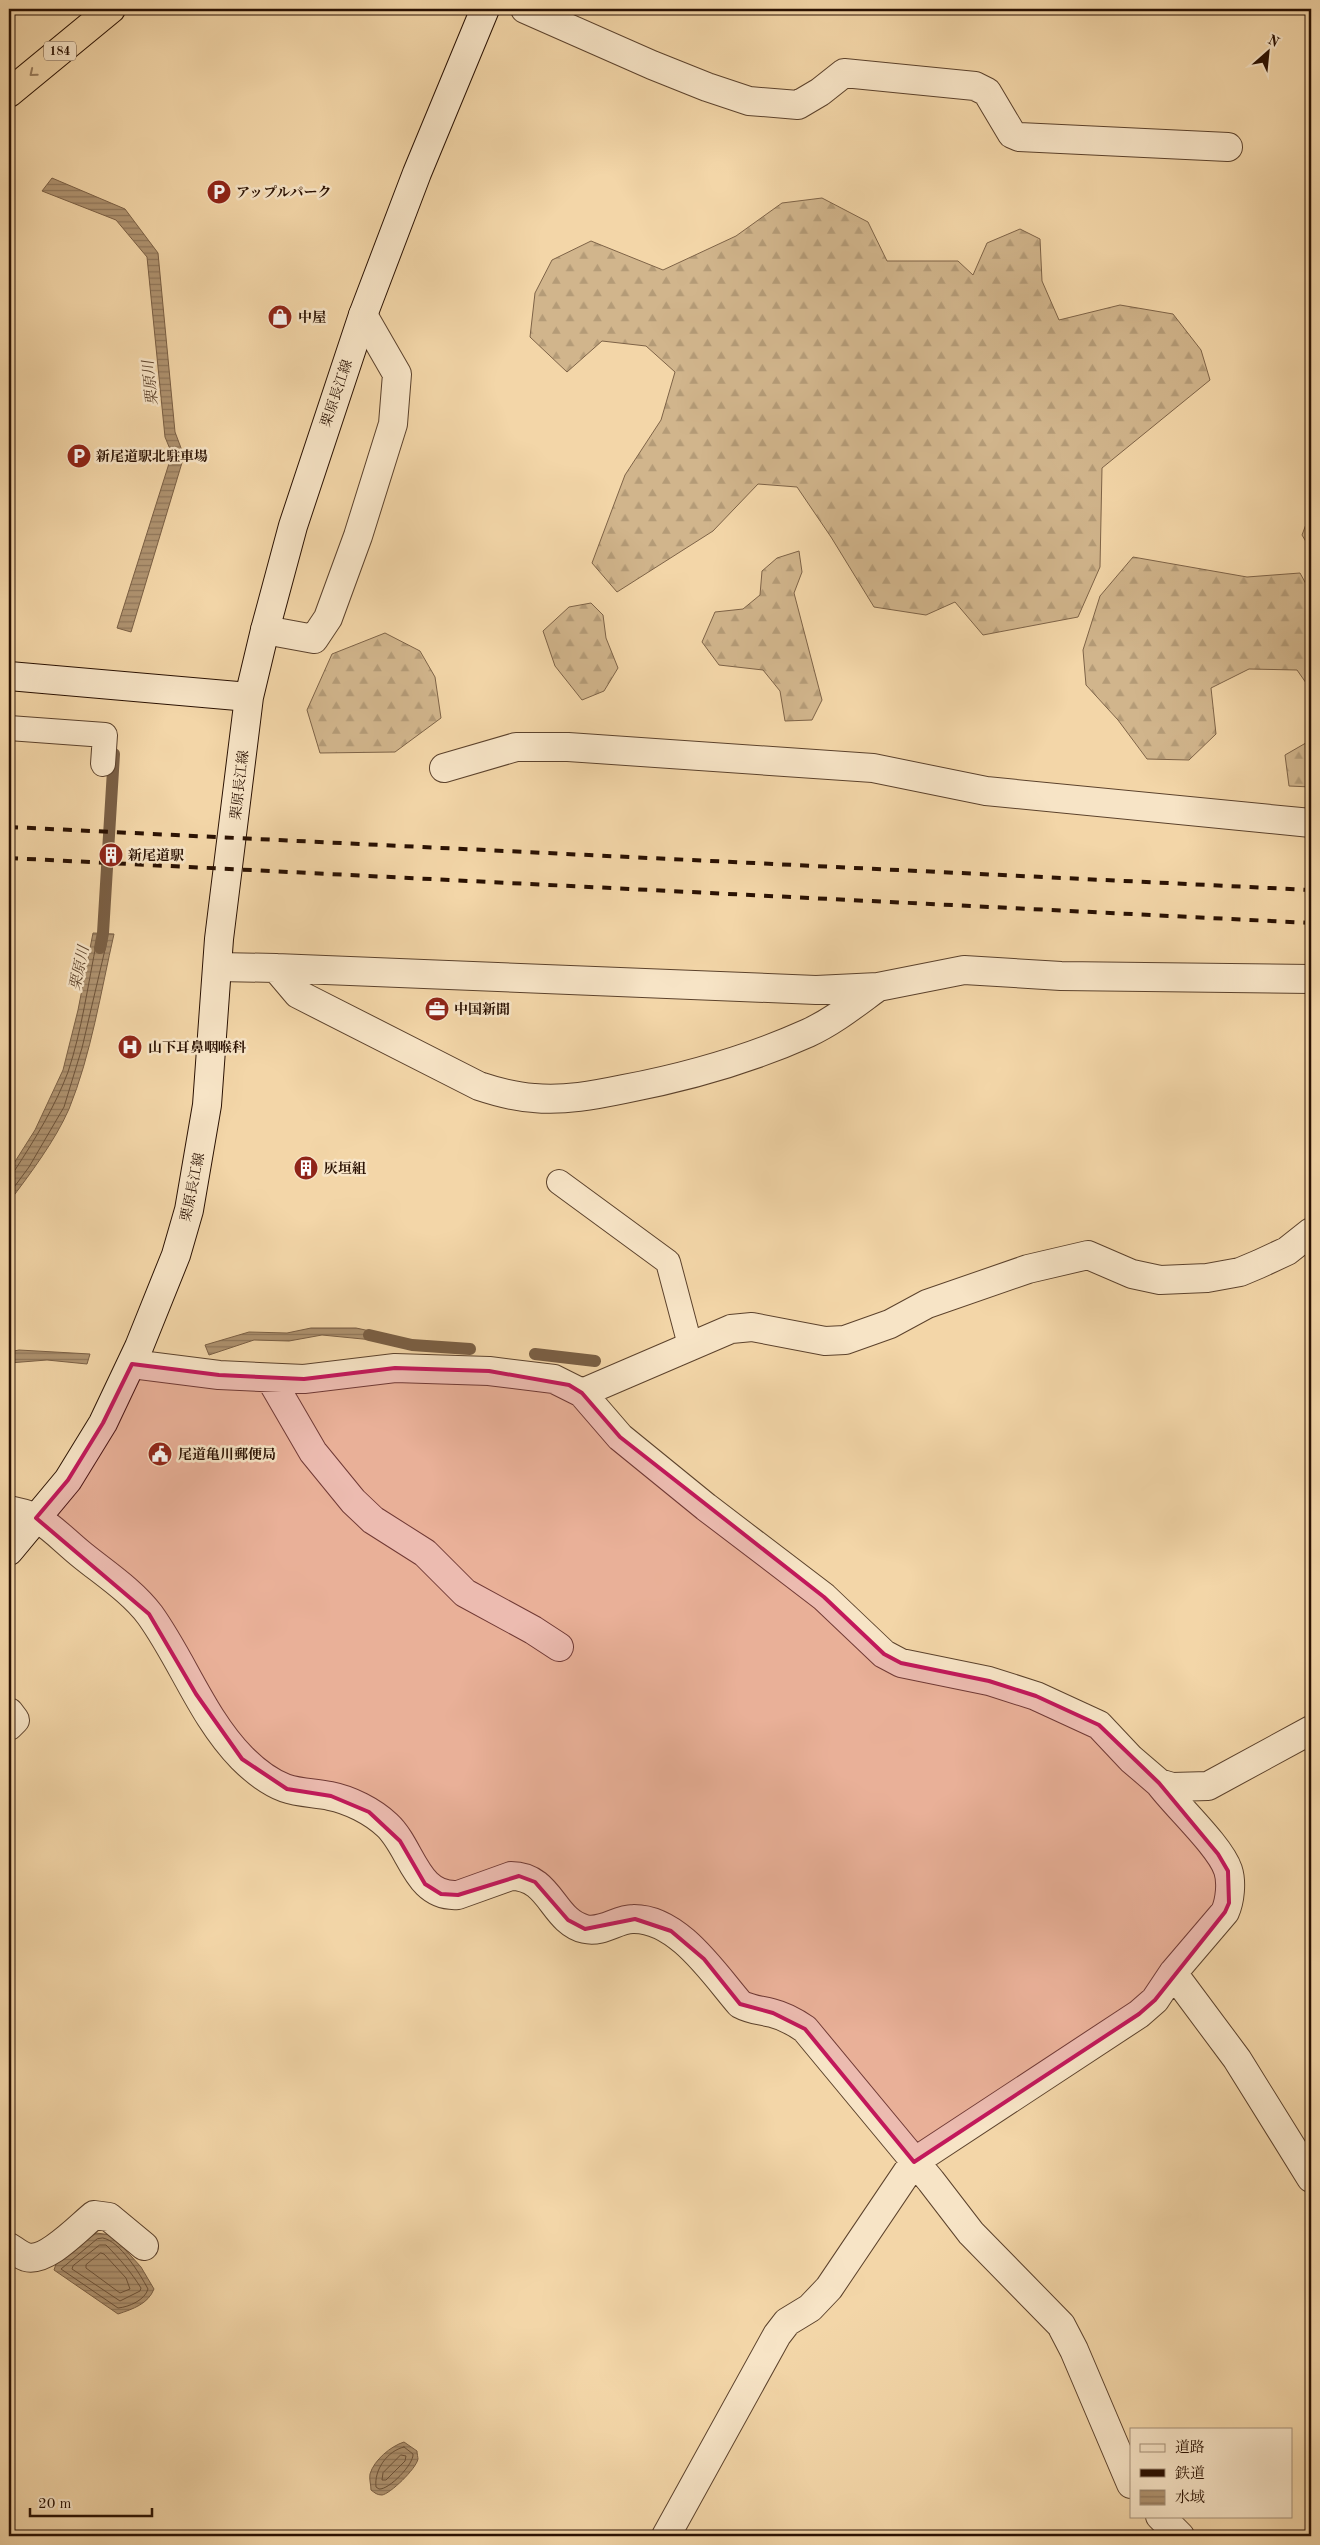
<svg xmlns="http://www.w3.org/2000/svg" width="1320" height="2545" viewBox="0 0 1320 2545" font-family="'Old Standard TT','Noto Serif JP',serif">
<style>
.forest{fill:url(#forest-firs);stroke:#7e6347}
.water{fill:url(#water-rules);stroke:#7a5f44}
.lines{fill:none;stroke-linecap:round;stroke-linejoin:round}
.shore{stroke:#6c5239;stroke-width:1}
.stream{stroke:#7a5f44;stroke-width:12}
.lane-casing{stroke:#5c422c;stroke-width:26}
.street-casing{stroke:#5c422c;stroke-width:30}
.secondary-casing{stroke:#2a1102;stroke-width:30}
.highway-casing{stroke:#2a1102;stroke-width:30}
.lane{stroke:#f7e4c6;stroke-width:24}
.street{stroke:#f7e4c6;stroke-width:28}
.secondary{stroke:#f7e4c6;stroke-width:28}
.highway{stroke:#f3d6a8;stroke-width:28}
.rail{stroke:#2a1102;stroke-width:4;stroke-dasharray:9 9;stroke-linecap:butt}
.oneway{stroke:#997d5d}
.marked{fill:#c2185b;fill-opacity:0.2;stroke:#c2185b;stroke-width:4;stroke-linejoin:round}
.labels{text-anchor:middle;stroke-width:5;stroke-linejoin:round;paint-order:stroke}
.shield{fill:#f7e4c6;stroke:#68503d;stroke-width:1}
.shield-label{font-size:12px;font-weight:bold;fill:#2a1102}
.poi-label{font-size:14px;font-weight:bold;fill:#2a1102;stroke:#f7e4c6;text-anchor:start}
.street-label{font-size:14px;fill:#2a1102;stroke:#f7e4c6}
.water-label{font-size:15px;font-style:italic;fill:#5f452e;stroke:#f7e4c6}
</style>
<defs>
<pattern id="forest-firs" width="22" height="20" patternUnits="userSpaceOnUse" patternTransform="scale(1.25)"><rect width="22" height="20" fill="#d1b58c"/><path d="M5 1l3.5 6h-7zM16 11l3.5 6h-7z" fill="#b49b77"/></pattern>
<pattern id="water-rules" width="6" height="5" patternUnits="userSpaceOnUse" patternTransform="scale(1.25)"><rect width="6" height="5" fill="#af9370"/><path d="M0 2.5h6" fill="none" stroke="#8f775a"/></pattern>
</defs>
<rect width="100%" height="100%" fill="#f3d6a8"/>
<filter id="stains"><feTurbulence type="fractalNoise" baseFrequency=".004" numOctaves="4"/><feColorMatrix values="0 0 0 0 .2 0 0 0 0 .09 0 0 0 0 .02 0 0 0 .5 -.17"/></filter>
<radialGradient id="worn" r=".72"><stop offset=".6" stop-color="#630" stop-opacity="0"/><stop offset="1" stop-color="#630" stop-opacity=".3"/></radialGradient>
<path class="forest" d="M822 198 868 222 887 261H958L973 275 987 243 1020 229 1040 239 1042 281 1059 320 1120 305 1173 314 1201 350 1210 380 1102 468 1100 567 1078 617 983 635 955 602 926 615 874 607 831 537 797 487 758 484 713 531 617 592 592 563 625 475 661 420 675 372 646 346 602 341 567 372 530 337 535 293 552 260 591 241 663 270 736 236 782 203Z
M1311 511V550L1302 535Z
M799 551 802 572 794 593 822 700 812 720 785 721 780 691 763 670 719 665 702 642 715 612 743 609 760 595 762 571 777 558Z
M1133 557 1247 577 1300 573 1311 593V690L1297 670 1249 669 1211 688 1216 734 1189 760 1147 759 1118 720 1086 685 1083 650 1100 596Z
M591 603 603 615 606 638 618 668 604 691 582 700 555 666 543 631 569 607Z
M385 633 420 651 435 677 441 718 395 752 320 753 307 710 332 654Z
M1311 740V787L1289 786 1285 755Z"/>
<path class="water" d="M52 178 125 209 158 253 175 432 184 456 131 632 117 628 172 454 165 437 147 257 116 220 42 191Z
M93 933 114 934C101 991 91 1055 69 1109 55 1141 30 1174 9 1202V1171L35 1130 63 1070 78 1010Z
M311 1328H356L384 1334 383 1341 322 1335 289 1341 254 1340 209 1355 205 1345 249 1332 287 1333Z
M19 1350 90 1354 87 1364 47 1360 9 1363V1352Z
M96 2233 112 2235 141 2267 154 2289C148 2304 133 2309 118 2314L54 2270 56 2264Z
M404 2442 417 2451C417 2453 418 2458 418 2459 416 2469 390 2494 382 2495 377 2495 375 2493 371 2490 371 2485 369 2479 370 2474 374 2460 391 2446 404 2442Z"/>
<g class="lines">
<path class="shore" d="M9 1173 15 1170C35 1139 55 1107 68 1072 82 1030 88 984 97 940L106 939 107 941 82 1048 64 1107 29 1167 9 1194
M103 2238C120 2241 140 2274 148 2289 145 2300 129 2307 118 2308L61 2269 97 2239Z
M100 2245H106C120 2259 131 2272 141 2288L140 2291 120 2301 72 2269 73 2266Z
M101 2253 104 2254 126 2278 130 2289 120 2293 86 2268V2265Z
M404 2447 413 2454C414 2464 389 2490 379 2489L376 2487C374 2470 387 2451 404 2447Z
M401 2455 406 2456 405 2461 386 2480H382L383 2473Z"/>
<path class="stream" d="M100 948 103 933 114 754
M369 1335 412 1345 470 1349
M535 1354 595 1361"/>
<defs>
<path id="lane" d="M9 728 105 735 103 764
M559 1182 668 1262 690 1345"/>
<path id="street" d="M525 9 652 65 707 87 749 101 798 105 820 92 844 73 975 86 987 92 1012 134 1019 137 1228 147
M265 630 314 639 328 618 358 536 393 424 397 374 363 315
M444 768 516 747H568L873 768 986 791 1311 823
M218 967 276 968 816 990 878 987 964 970 1061 976 1311 979
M276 968 298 994 479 1086C497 1092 515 1097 534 1098 564 1101 595 1095 624 1089 687 1077 750 1059 808 1033 834 1021 856 1003 878 987
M132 1364 219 1375 304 1379 395 1368 489 1371 554 1379 582 1393 620 1437 706 1507 824 1597 884 1654 901 1663 989 1681 1036 1696 1099 1725 1131 1759 1159 1783 1172 1787 1208 1786 1311 1730
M270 1378 313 1452 353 1501 373 1520 425 1553 465 1593 533 1630 559 1647
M582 1393 731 1329 752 1327 825 1341 845 1340 890 1324 927 1304 1028 1269 1088 1255 1132 1274 1160 1280 1207 1278 1240 1272 1259 1264 1287 1251 1311 1232
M9 1510C18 1512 30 1514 38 1519 53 1528 67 1543 82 1555 104 1573 132 1591 150 1615 183 1661 202 1717 242 1758 254 1770 269 1782 285 1788 299 1793 316 1793 330 1796 350 1800 372 1811 387 1825 412 1848 416 1898 458 1895L511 1876C551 1876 552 1921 585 1929 603 1933 617 1919 633 1919 678 1918 714 1974 740 2004 751 2010 760 2010 772 2013 784 2016 795 2022 805 2029L931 2181 971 2233 1061 2325 1074 2350 1131 2484
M9 1712 15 1720 9 1726
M1173 1973 1237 2059 1311 2178
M9 2247C14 2250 20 2255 26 2257 46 2263 78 2228 94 2215L109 2217 144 2246
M1160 2516 1180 2536
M666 2536 777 2335 787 2322 810 2308 829 2288 914 2162 1139 2014 1155 2000 1173 1973 1225 1912C1230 1901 1232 1882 1228 1870 1220 1846 1176 1806 1159 1783"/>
<path id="secondary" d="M9 676 249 697
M9 1551 68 1480 103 1423 139 1347 176 1255 189 1210 207 1105 219 939 249 697 265 630 293 526 363 315 417 173 485 9"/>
<path id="highway" d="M9 93 111 9"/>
</defs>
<use href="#lane" class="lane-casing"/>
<use href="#street" class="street-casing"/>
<use href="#secondary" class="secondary-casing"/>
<use href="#highway" class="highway-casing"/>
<use href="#lane" class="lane"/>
<use href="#street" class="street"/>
<use href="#secondary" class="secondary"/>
<use href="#highway" class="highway"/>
<path class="rail" d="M9 827 1311 890
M9 858 1311 923"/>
</g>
<defs><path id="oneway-chevron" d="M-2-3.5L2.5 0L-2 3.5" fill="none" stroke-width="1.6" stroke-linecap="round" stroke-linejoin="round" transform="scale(1.25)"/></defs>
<use class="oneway" href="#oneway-chevron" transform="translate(33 73) rotate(141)"/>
<path class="marked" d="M132 1364 219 1375 304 1379 395 1368 489 1371 569 1385 582 1393 620 1437 824 1597 884 1654 901 1663 989 1681 1036 1696 1099 1725 1159 1783 1218 1854 1228 1871 1229 1903 1225 1912 1155 2000 1139 2014 914 2162 805 2029 773 2013 740 2004 704 1959 671 1931 635 1919 585 1929 568 1920 535 1882 519 1876 458 1895 441 1894 425 1884 400 1841 369 1812 331 1796 287 1789 242 1759 196 1694 149 1614 36 1518 68 1480 103 1423Z"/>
<defs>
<symbol id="parking-disc" viewBox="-11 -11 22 22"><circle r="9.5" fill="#8f2418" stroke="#f7e4c6"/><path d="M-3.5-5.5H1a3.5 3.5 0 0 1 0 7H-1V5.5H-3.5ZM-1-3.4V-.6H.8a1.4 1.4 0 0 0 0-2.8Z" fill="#fff"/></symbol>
<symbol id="shop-disc" viewBox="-11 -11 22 22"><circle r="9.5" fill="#8f2418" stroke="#f7e4c6"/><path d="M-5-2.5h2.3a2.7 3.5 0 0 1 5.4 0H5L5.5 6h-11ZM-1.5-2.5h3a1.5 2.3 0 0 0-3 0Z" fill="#fff"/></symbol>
<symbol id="building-disc" viewBox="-11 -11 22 22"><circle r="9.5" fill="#8f2418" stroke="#f7e4c6"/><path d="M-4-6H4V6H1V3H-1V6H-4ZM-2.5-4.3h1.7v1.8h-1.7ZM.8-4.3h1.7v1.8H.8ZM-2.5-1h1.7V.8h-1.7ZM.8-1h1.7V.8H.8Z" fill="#fff"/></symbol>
<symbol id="office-disc" viewBox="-11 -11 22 22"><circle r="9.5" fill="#8f2418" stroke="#f7e4c6"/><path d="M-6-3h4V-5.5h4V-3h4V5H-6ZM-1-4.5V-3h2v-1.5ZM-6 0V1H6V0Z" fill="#fff"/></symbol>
<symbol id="hospital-disc" viewBox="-11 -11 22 22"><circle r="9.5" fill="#8f2418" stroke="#f7e4c6"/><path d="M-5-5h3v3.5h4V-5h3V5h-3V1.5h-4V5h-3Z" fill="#fff"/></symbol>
<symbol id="civic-disc" viewBox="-11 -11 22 22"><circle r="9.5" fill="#8f2418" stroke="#f7e4c6"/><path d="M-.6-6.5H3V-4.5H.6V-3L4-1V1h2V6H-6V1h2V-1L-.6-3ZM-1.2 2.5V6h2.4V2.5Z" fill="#fff"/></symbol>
</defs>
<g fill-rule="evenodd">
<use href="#parking-disc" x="205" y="178" width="28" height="28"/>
<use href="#shop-disc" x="266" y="303" width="28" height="28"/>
<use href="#parking-disc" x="65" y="442" width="28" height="28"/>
<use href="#building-disc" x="97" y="841" width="28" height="28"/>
<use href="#office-disc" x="423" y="995" width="28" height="28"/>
<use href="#hospital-disc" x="116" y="1033" width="28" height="28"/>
<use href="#building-disc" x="292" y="1154" width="28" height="28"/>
<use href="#civic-disc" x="146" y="1440" width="28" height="28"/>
</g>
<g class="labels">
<rect class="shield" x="44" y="41.5" width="32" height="19" rx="4"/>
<g class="shield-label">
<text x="60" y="55">184</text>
</g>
<g class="poi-label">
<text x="236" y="197">アップルパーク</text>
<text x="298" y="322">中屋</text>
<text x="96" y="461">新尾道駅北駐車場</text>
<text x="128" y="860">新尾道駅</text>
<text x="454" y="1014">中国新聞</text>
<text x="148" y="1052">山下耳鼻咽喉科</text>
<text x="324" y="1173">灰垣組</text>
<text x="178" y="1459">尾道亀川郵便局</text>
</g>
<g class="street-label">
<text transform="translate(336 393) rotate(-71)" y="5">栗原長江線</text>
<text transform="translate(239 785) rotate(-83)" y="5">栗原長江線</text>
<text transform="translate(192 1187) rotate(-78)" y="5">栗原長江線</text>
</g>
<g class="water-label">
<text transform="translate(150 383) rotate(-96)" y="5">栗原川</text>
<text transform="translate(79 968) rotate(-78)" y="5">栗原川</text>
</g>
</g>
<rect width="1320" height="2545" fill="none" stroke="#f3d6a8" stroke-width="30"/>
<rect x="10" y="10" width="1300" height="2525" fill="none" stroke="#2a1102" stroke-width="2.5"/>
<rect x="15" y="15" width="1290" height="2515" fill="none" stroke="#2a1102"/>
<rect x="1130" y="2428" width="162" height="90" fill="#f7e4c6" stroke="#a59078"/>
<rect x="1140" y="2444" width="25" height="8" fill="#f7e4c6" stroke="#a59078"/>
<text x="1175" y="2452" font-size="15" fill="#2a1102">道路</text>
<rect x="1140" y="2469" width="25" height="8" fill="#2a1102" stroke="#a59078"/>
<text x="1175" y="2478" font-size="15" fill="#2a1102">鉄道</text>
<rect x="1140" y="2490" width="25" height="15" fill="url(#water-rules)" stroke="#a59078"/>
<text x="1175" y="2502" font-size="15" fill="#2a1102">水域</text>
<g transform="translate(1268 52) rotate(27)" stroke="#f7e4c6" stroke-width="4" paint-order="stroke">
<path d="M0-4L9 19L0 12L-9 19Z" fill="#2a1102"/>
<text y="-8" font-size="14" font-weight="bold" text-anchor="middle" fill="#2a1102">N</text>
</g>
<path d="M30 2508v8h122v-8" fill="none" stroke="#2a1102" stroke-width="2.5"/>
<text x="38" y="2508" font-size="15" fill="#2a1102" stroke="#f7e4c6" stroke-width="4" paint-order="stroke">20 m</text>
<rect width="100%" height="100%" filter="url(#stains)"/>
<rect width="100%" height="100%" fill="url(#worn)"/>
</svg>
